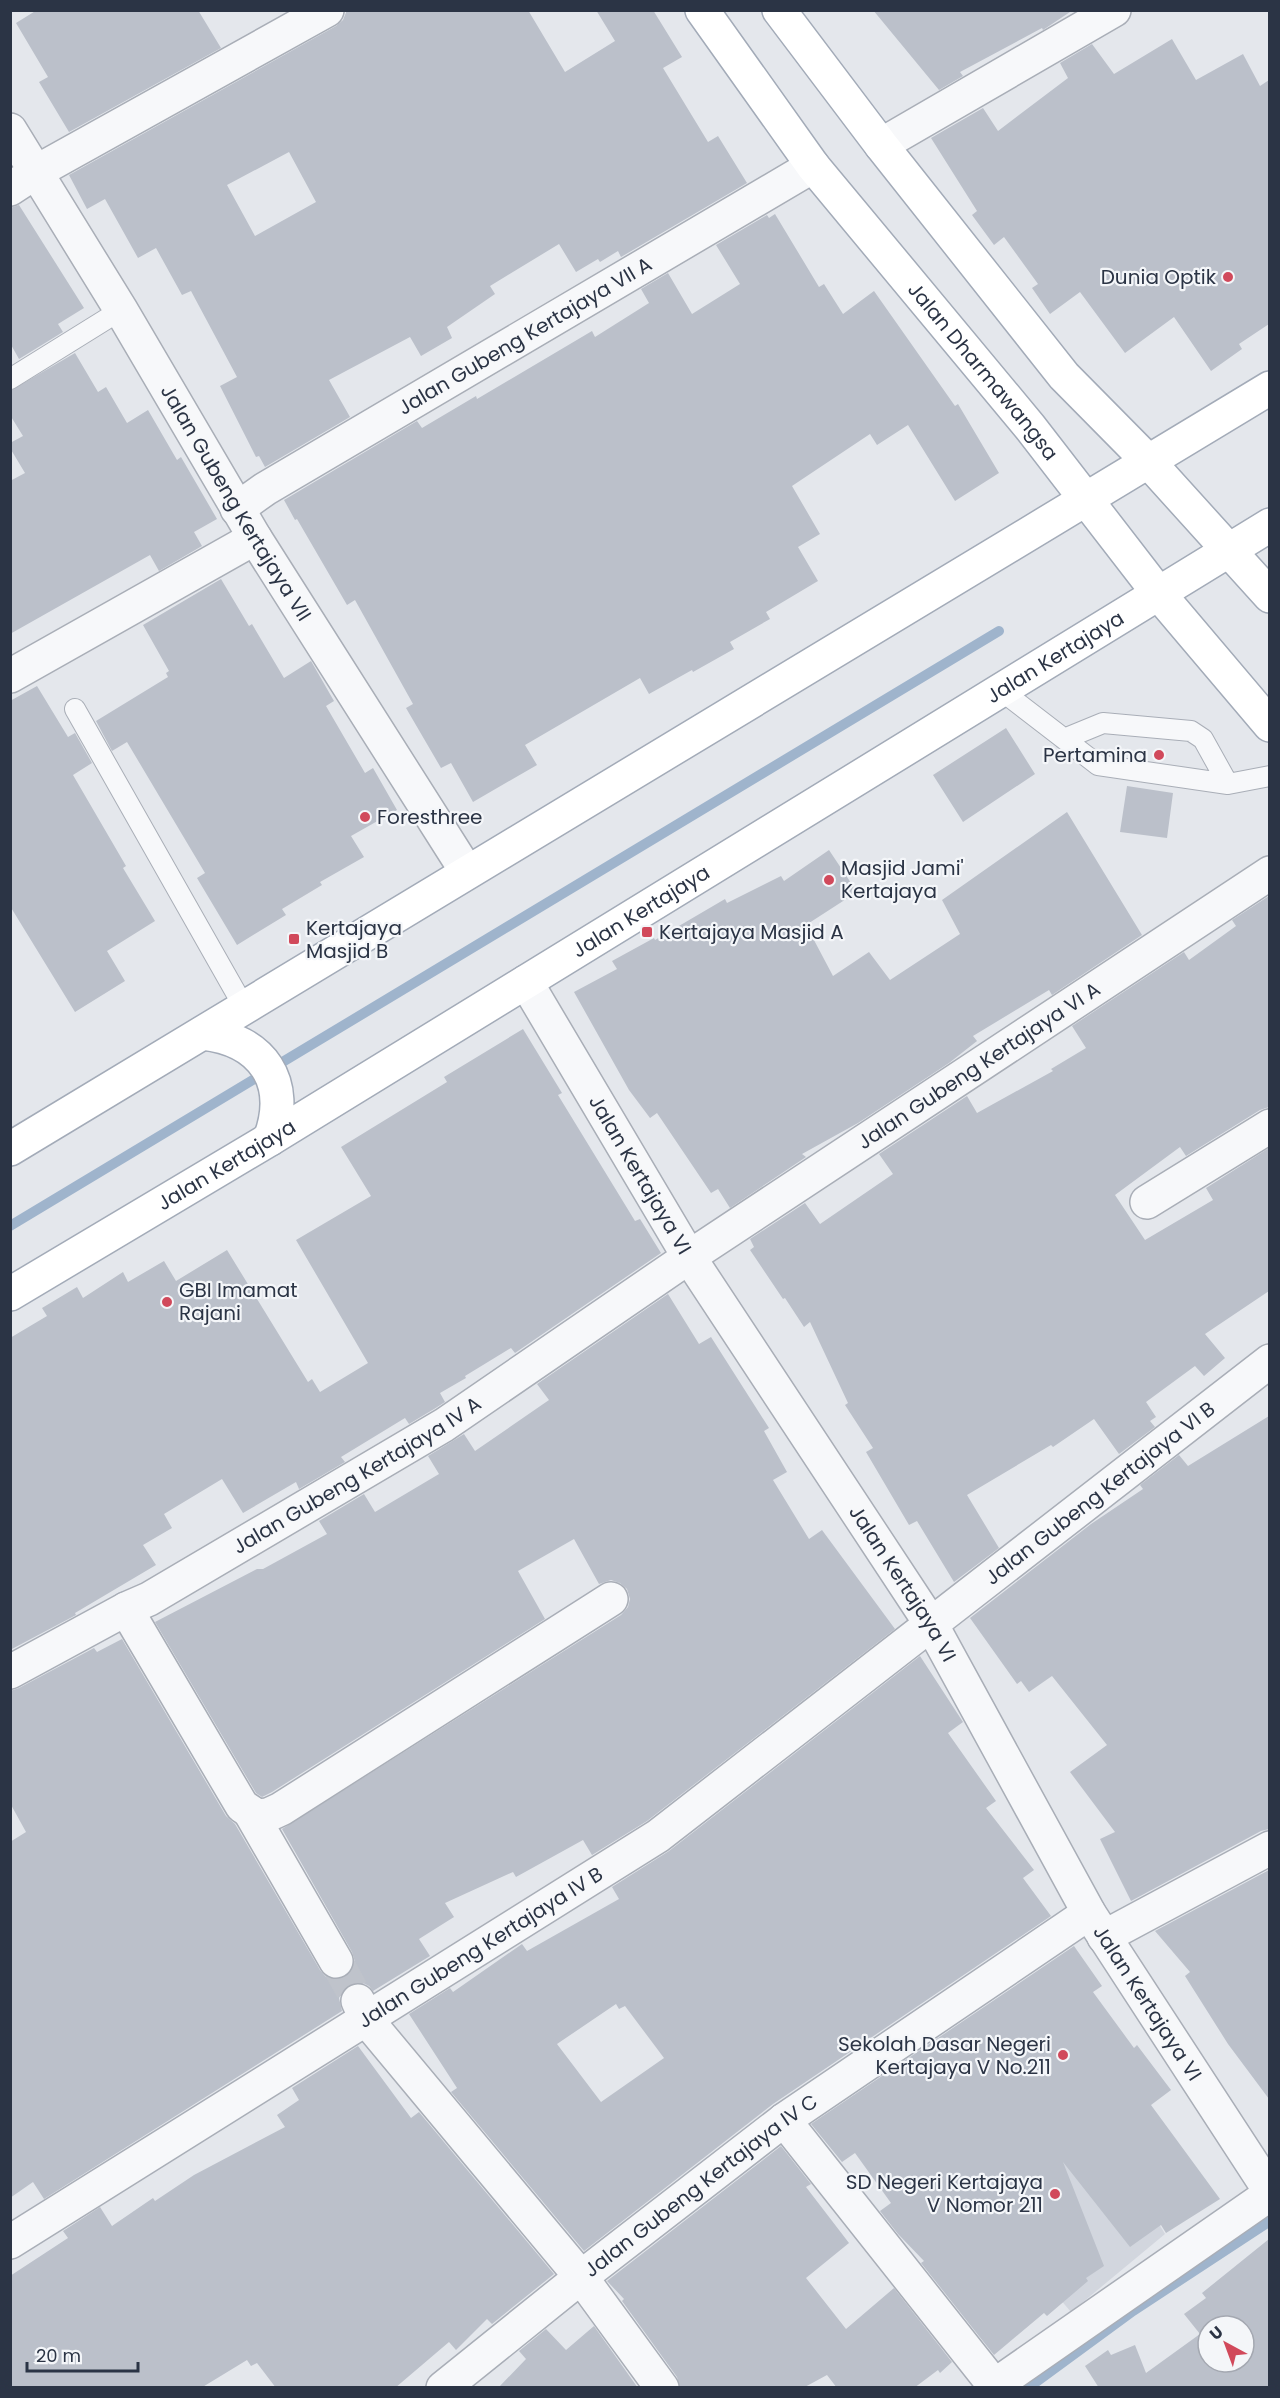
<svg xmlns="http://www.w3.org/2000/svg" width="1280" height="2398" viewBox="0 0 1280 2398" font-family="Poppins,sans-serif">
<style>
.built{fill:#d2d6de}
.lines{fill:none;stroke-linecap:round;stroke-linejoin:round}
.stream{stroke:#9fb4cc;stroke-width:10}
.building{fill:#bbc0ca;fill-rule:evenodd}
.minor-tunnel{stroke:#bfc3cb;stroke-width:33;stroke-dasharray:33 16;stroke-linecap:butt}
.service-casing{stroke:#a9aeb7;stroke-width:22}
.minor-casing{stroke:#a9aeb7;stroke-width:36}
.primary-casing{stroke:#a3abb8;stroke-width:36}
.service{stroke:#f7f8fa;stroke-width:20}
.minor{stroke:#f7f8fa;stroke-width:33}
.primary{stroke:#fff;stroke-width:33}
.poi-dot{fill:#d1495b;stroke:#f4f6f9;stroke-width:2}
.labels{text-anchor:middle;stroke-width:4.5;stroke-linejoin:round;paint-order:stroke}
.poi-label{font-size:20px;fill:#2b3445;stroke:#f4f6f9;text-anchor:start}
.street-label{font-size:20px;fill:#2b3445;stroke:#f4f6f9}
</style>
<rect width="100%" height="100%" fill="#e4e7ec"/>
<path class="built" d="M1062 2104 1150 2209 1165 2234 1071 2312 958 2179Z"/>
<g class="lines">
<path class="stream" d="M10 1226 999 631
M1028 2388 1133 2311 1270 2221"/>
</g>
<path class="building" d="M37 10H198L221 48 69 132 39 82 48 77 16 23Z
M347 10H528L565 72 615 41 596 10H653L682 57 663 68 708 142 718 136 747 183 621 257 618 251 600 262 598 259 576 272 559 244 490 286 495 294 447 327 452 338 421 356 410 337 329 380 350 417 265 467 259 456 256 457 220 386 237 377 191 291 182 295 156 248 138 258 105 199 87 209 69 175 336 26 343 20ZM289 152 316 202 255 236 227 185Z
M873 10H1073L1043 30 1042 28 960 72 963 76 939 90Z
M1172 39 1196 80 1243 54 1260 86 1269 80V324L1239 344 1242 349 1211 371 1174 317 1125 353 1080 292 1050 314 1032 288 1038 284 1004 237 994 245 972 215 977 211 931 138 983 108 998 131 1068 78 1060 63 1092 44 1114 74Z
M19 205 84 308 58 324 63 332 19 359 10 343V208Z
M775 214 819 287 824 284 843 314 874 291 955 406 958 404 999 473 955 501 908 425 877 445 870 434 792 486 820 534 798 547 818 581 766 612 770 619 730 642 734 649 693 672 692 670 649 694 640 678 525 745 537 765 473 802 451 763 441 768 406 708 413 704 355 600 347 605 297 519 295 520 284 500 417 421 422 428 476 396 477 399 592 331 595 337 649 303 641 289 668 273 692 314 740 284 716 245 767 215 769 218Z
M75 353 98 392 106 387 127 423 148 410 177 460 181 457 217 519 194 532 202 546 159 571 150 555 10 634V481L25 473 10 448V443L23 436 10 415V391Z
M221 579 249 626 252 624 284 678 311 661 334 701 326 706 365 773 373 768 397 810 351 836 364 857 320 882 322 885 282 909 286 915 237 945 197 878 205 873 127 742 112 751 96 721 168 677 166 673 169 671 143 625Z
M37 686 68 737 75 733 92 763 73 775 126 866 123 868 155 921 107 951 125 981 75 1012 10 906V701Z
M1006 728 1035 774 963 822 933 775Z
M1127 786 1173 793 1167 838 1120 832Z
M1067 812 1142 935 1052 995 1049 990 973 1036 977 1041 949 1063 858 1123 802 1154 806 1157 730 1208 718 1189 711 1193 657 1113 650 1118 629 1090 574 992 617 969 612 961 654 938 655 940 725 899 727 903 781 876 784 881 829 850 857 892 806 925 833 976 869 952 890 980 960 934 942 900Z
M1269 896V1107L1260 1110 1186 1156 1180 1147 1115 1195 1145 1240 1213 1200 1206 1188 1269 1148V1291L1205 1334 1225 1358 1204 1376 1195 1366 1146 1402 1156 1417 1150 1421 1155 1427 1119 1454 1094 1419 1053 1447 1051 1445 967 1495 999 1548 954 1582 917 1521 909 1525 866 1452 873 1448 845 1405 848 1403 810 1322 804 1327 785 1298 783 1299 750 1250 754 1247 750 1239 805 1203 820 1224 893 1174 879 1154 967 1096 977 1113 1053 1071 1051 1069 1086 1048 1072 1026 1184 952 1189 960 1236 926 1232 920Z
M523 1029 562 1093 558 1095 635 1221 640 1219 661 1253 515 1353 511 1348 465 1376 466 1378 440 1393 445 1402 434 1409 409 1424 405 1418 341 1457 345 1462 299 1489 296 1482 243 1513 222 1479 164 1514 172 1528 143 1545 156 1565 75 1613 76 1615 10 1650V1338L47 1316 42 1308 77 1287 83 1298 123 1272 128 1282 164 1261 176 1281 227 1250 308 1382 312 1379 320 1392 368 1363 296 1240 371 1196 341 1147 447 1082 444 1077Z
M668 1294 699 1344 711 1337 769 1428 764 1431 787 1472 773 1480 809 1539 822 1530 895 1629 647 1821 592 1855 583 1840 516 1877 513 1872 445 1903 454 1917 419 1939 430 1956 373 1991 369 1986 361 1982 350 1984 343 1990 339 1998 342 2011 44 2199 33 2182 10 2198V1842L26 1832 10 1803V1691L19 1688 94 1648 97 1652 122 1639 226 1816 235 1824 320 1970 326 1977 335 1980 346 1977 352 1971 355 1962 352 1952 282 1829 621 1615 628 1607 630 1599 627 1589 620 1583 611 1580 599 1584 574 1539 518 1571 545 1619 272 1792 262 1797 256 1793 155 1622 257 1569H263L327 1534 319 1521 364 1494 375 1512 439 1474 428 1456 464 1434 475 1451 549 1400 537 1384Z
M1269 1416V1829L1261 1831 1131 1901 1100 1839 1115 1832 1070 1772 1107 1745 1052 1676 1029 1692 1021 1681 1017 1684 970 1618 1091 1524 1143 1489 1140 1485 1179 1455 1188 1466Z
M920 1656 963 1722 948 1733 996 1801 986 1808 1034 1870 1023 1878 1051 1916 773 2104 584 2251 451 2092 457 2088 409 2014 450 1988 453 1992 522 1944 527 1951 619 1899 612 1887 669 1851ZM616 2004 619 2009 625 2006 664 2058 601 2102 557 2044Z
M1269 1870V2099L1228 2044 1185 1976 1190 1972 1155 1931Z
M1074 1946 1102 1986 1093 1992 1134 2048 1137 2045 1171 2090 1151 2105 1220 2199 1166 2233 1161 2225 1130 2247 1063 2162 1104 2266 1086 2278 1088 2281 1047 2316 1044 2313 994 2355 921 2263 924 2261 898 2234 880 2211 891 2203 855 2153 842 2162 811 2124Z
M358 2046 411 2118 419 2112 554 2274 492 2324 487 2319 456 2350 449 2342 395 2388H276L257 2363 251 2366 247 2360 201 2388H10V2276L68 2238 63 2231 100 2207 112 2226 153 2198 155 2201 194 2175 285 2127 277 2115 299 2100 292 2088Z
M781 2146 811 2184 806 2187 849 2243 806 2278 846 2329 894 2288 952 2362 940 2373 938 2370 914 2388H837L827 2375 803 2388H680L677 2377 622 2301 624 2299 607 2281Z
M1269 2239V2388H1099L1085 2366 1108 2350 1111 2355 1135 2345 1146 2373 1200 2334 1184 2314 1206 2298 1202 2293ZM1208 2326H1244V2362H1208Z
M594 2326 638 2388H498L526 2359 519 2351 546 2329 566 2350Z"/>
<g class="lines">
<path class="minor-tunnel" d="M336 1961 358 2001"/>
<defs>
<path id="service" d="M10 379 121 310
M1002 691 1098 765 1228 784 1270 776
M75 709 244 1007
M1064 739 1103 723 1191 731 1203 739 1228 784"/>
<g id="minor">
<path id="s1" d="M10 130 121 310 255 538 467 872"/>
<path d="M881 145 1114 10"/>
<path d="M10 189 36 172 327 10"/>
<path id="s2" d="M237 509 265 489 813 166"/>
<path d="M10 676 255 538"/>
<path id="s3" d="M526 982 689 1257 931 1624 1089 1913 1270 2191"/>
<path d="M1147 1202 1270 1126"/>
<path d="M126 1609 242 1806 257 1816 268 1815 281 1809 611 1599"/>
<path id="s4" d="M10 1672 126 1609 149 1599 444 1425 689 1257 1270 873"/>
<path d="M250 1812 336 1961"/>
<path d="M1104 1937 1270 1848"/>
<path d="M358 2001 366 2019 581 2277 662 2388"/>
<path d="M784 2120 994 2385"/>
<path id="s5" d="M10 2242 658 1836 1270 1361"/>
<path id="s6" d="M443 2388 581 2277 784 2120 1089 1913"/>
<path d="M991 2388 1270 2194"/>
</g>
<g id="primary">
<path id="s7" d="M702 10 813 166 1030 427 1159 594 1270 725"/>
<path d="M779 10 881 145 1064 376 1148 461 1270 596"/>
<path d="M203 1033C263 1040 291 1082 270 1139"/>
<path d="M10 1149 1270 388"/>
<path id="s8" d="M10 1294 270 1139 1270 525"/>
</g>
</defs>
<use href="#service" class="service-casing"/>
<use href="#minor" class="minor-casing"/>
<use href="#primary" class="primary-casing"/>
<use href="#service" class="service"/>
<use href="#minor" class="minor"/>
<use href="#primary" class="primary"/>
</g>
<g class="poi-dot">
<circle cx="1228" cy="277" r="6"/>
<circle cx="1159" cy="755" r="6"/>
<circle cx="365" cy="817" r="6"/>
<circle cx="829" cy="880" r="6"/>
<rect x="641" y="926" width="12" height="12" rx="3"/>
<rect x="288" y="933" width="12" height="12" rx="3"/>
<circle cx="167" cy="1302" r="6"/>
<circle cx="1063" cy="2055" r="6"/>
<circle cx="1055" cy="2194" r="6"/>
</g>
<g class="labels">
<g class="poi-label">
<text x="1216" y="284" text-anchor="end">Dunia Optik</text>
<text x="1147" y="762" text-anchor="end">Pertamina</text>
<text x="377" y="824">Foresthree</text>
<text x="841" y="875">Masjid Jami'<tspan x="841" dy="23">Kertajaya</tspan></text>
<text x="306" y="935">Kertajaya<tspan x="306" dy="23">Masjid B</tspan></text>
<text x="659" y="939">Kertajaya Masjid A</text>
<text x="179" y="1297">GBI Imamat<tspan x="179" dy="23">Rajani</tspan></text>
<text x="1051" y="2051" text-anchor="end">Sekolah Dasar Negeri<tspan x="1051" dy="23">Kertajaya V No.211</tspan></text>
<text x="1043" y="2189" text-anchor="end">SD Negeri Kertajaya<tspan x="1043" dy="23">V Nomor 211</tspan></text>
</g>
<g class="street-label">
<text dy="7" stroke="none"><textPath href="#s2" startOffset="336">Jalan Gubeng Kertajaya VII A</textPath></text>
<text dy="7" stroke="none"><textPath href="#s7" startOffset="458">Jalan Dharmawangsa</textPath></text>
<text dy="7" stroke="none"><textPath href="#s1" startOffset="436">Jalan Gubeng Kertajaya VII</textPath></text>
<text dy="7" stroke="none"><textPath href="#s8" startOffset="1224">Jalan Kertajaya</textPath></text>
<text dy="7" stroke="none"><textPath href="#s8" startOffset="738">Jalan Kertajaya</textPath></text>
<text dy="7" stroke="none"><textPath href="#s4" startOffset="1144">Jalan Gubeng Kertajaya VI A</textPath></text>
<text dy="7" stroke="none"><textPath href="#s8" startOffset="252">Jalan Kertajaya</textPath></text>
<text dy="7" stroke="none"><textPath href="#s3" startOffset="224">Jalan Kertajaya VI</textPath></text>
<text dy="7" stroke="none"><textPath href="#s4" startOffset="399">Jalan Gubeng Kertajaya IV A</textPath></text>
<text dy="7" stroke="none"><textPath href="#s5" startOffset="1324">Jalan Gubeng Kertajaya VI B</textPath></text>
<text dy="7" stroke="none"><textPath href="#s3" startOffset="710">Jalan Kertajaya VI</textPath></text>
<text dy="7" stroke="none"><textPath href="#s5" startOffset="555">Jalan Gubeng Kertajaya IV B</textPath></text>
<text dy="7" stroke="none"><textPath href="#s3" startOffset="1196">Jalan Kertajaya VI</textPath></text>
<text dy="7" stroke="none"><textPath href="#s6" startOffset="328">Jalan Gubeng Kertajaya IV C</textPath></text>
</g>
</g>
<rect width="1280" height="2398" fill="none" stroke="#2b3445" stroke-width="24"/>
<g transform="translate(1226 2344) rotate(319)"><circle r="28" fill="#f4f6f9" stroke="#a4a8b1" stroke-width="1.5"/>
<path d="M0-4.5L10 22L0 15L-10 22Z" fill="#d1495b"/>
<text y="-9" font-size="16" font-weight="bold" text-anchor="middle" fill="#2b3445">U</text>
</g>
<path d="M27 2362v9h111v-9" fill="none" stroke="#2b3445" stroke-width="3"/>
<text x="36" y="2362" font-size="18" fill="#2b3445" stroke="#f4f6f9" stroke-width="4.5" paint-order="stroke">20 m</text>
</svg>
